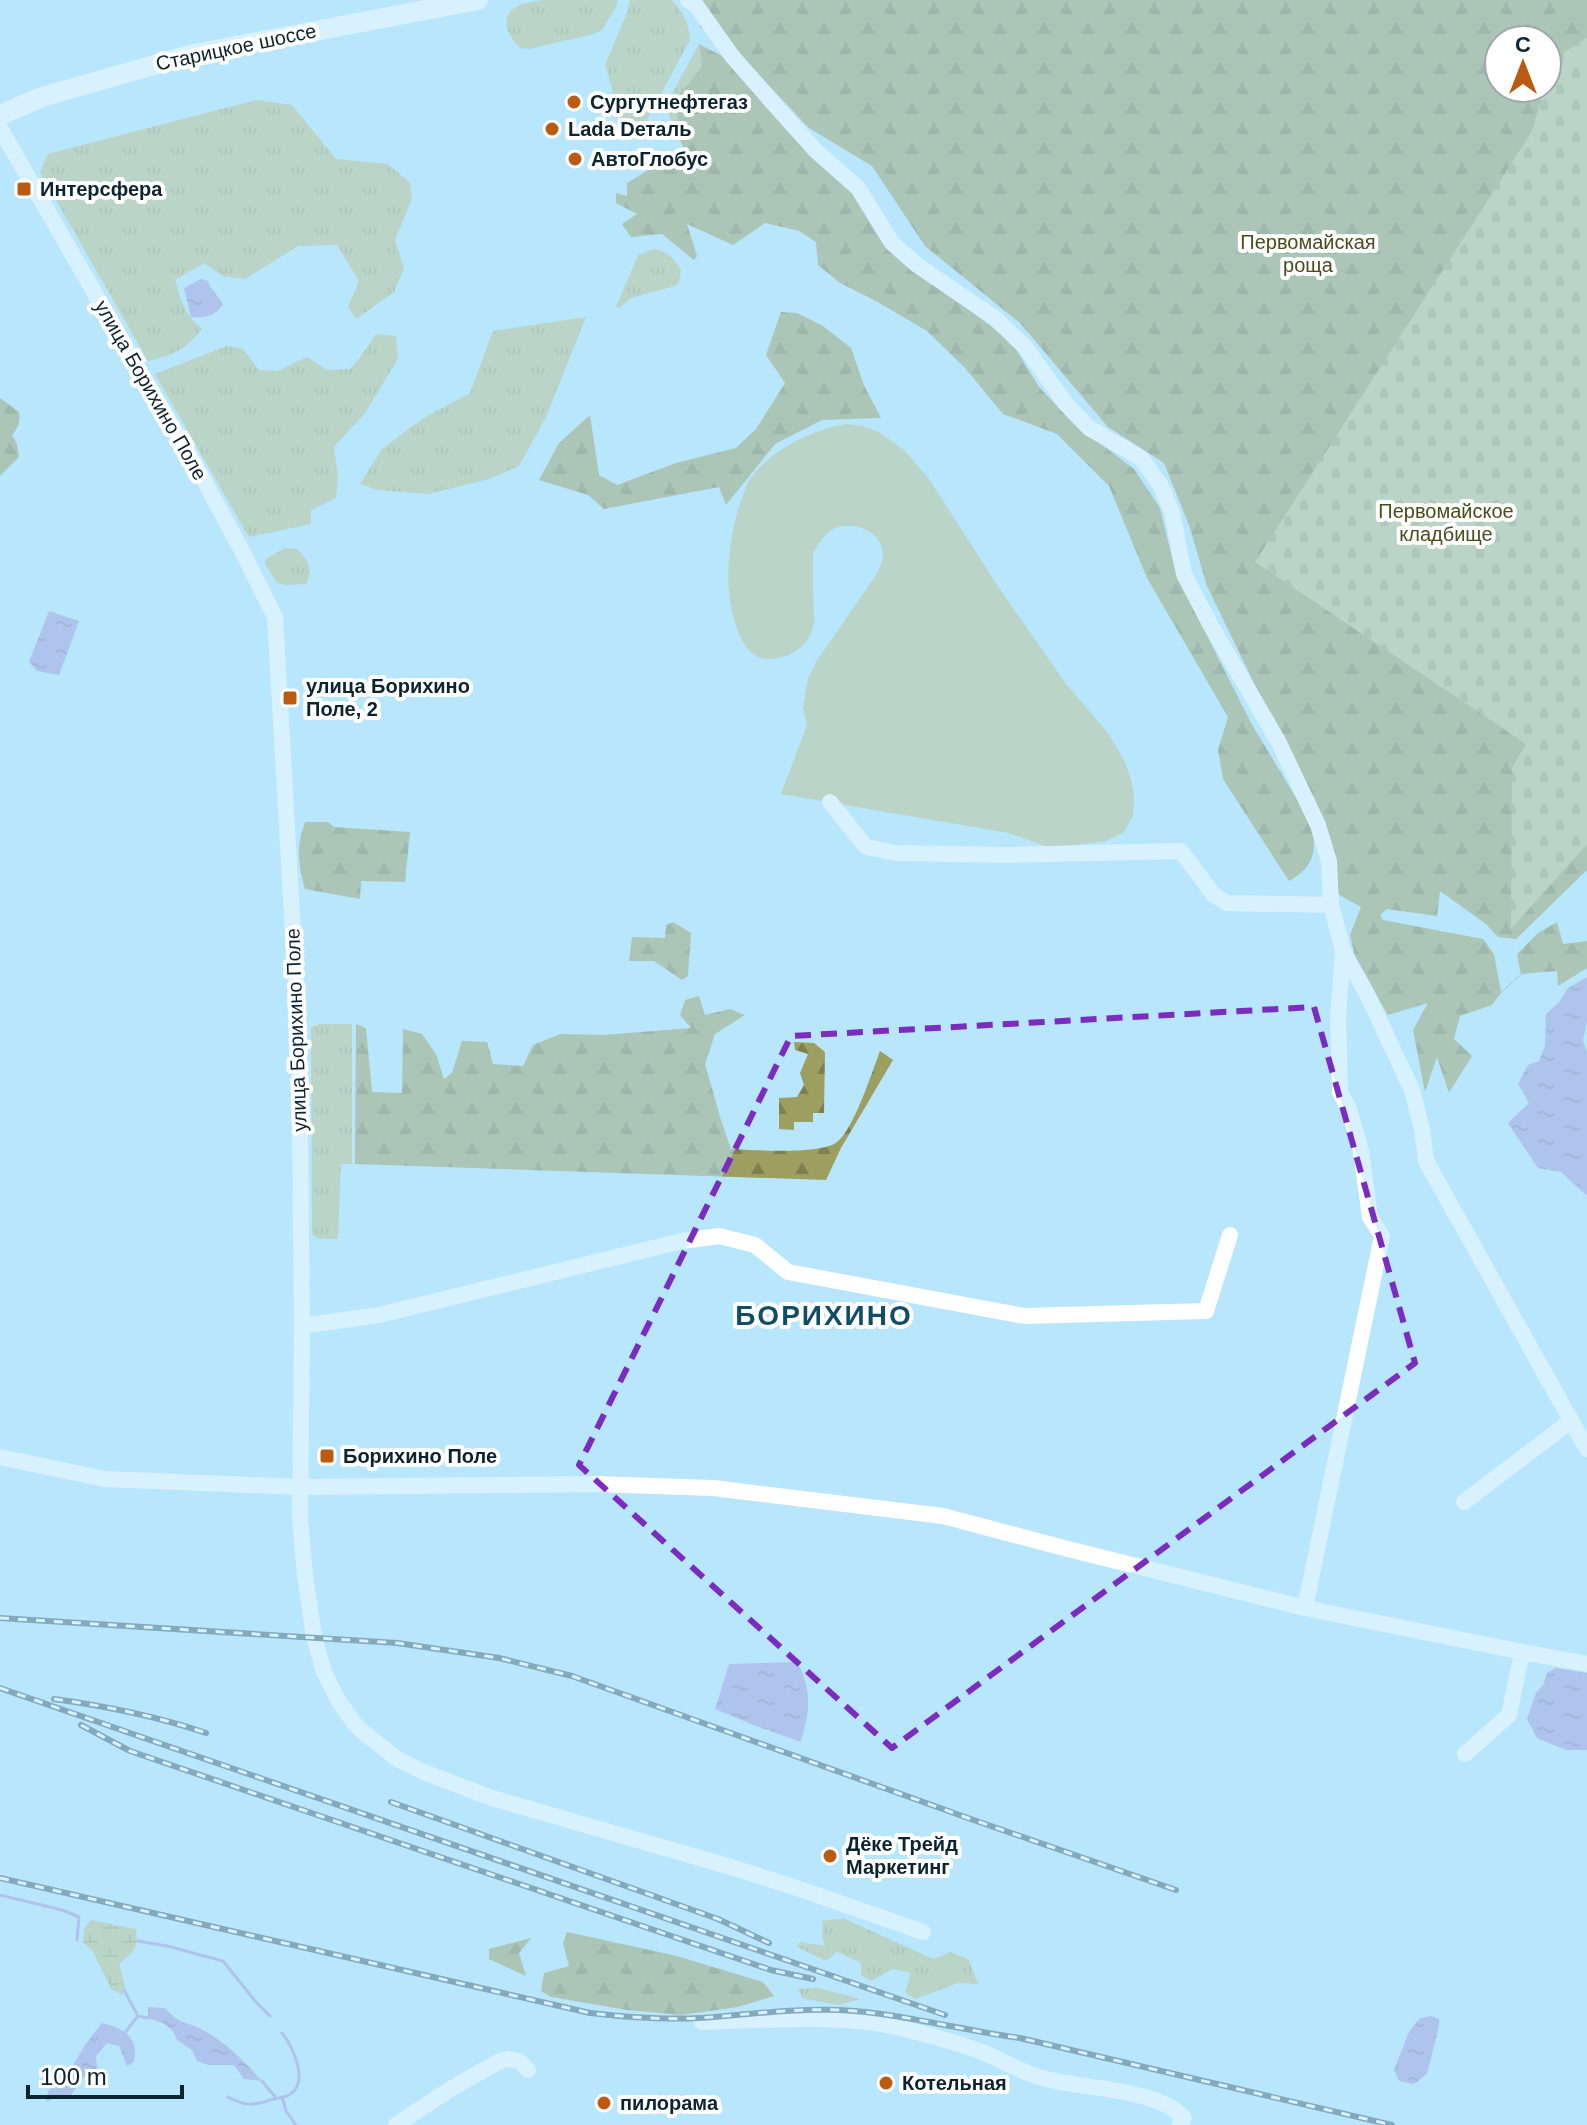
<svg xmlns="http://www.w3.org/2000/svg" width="1587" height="2125" viewBox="0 0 1587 2125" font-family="Arial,sans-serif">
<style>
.grass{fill:url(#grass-tufts)}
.forest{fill:url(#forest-firs);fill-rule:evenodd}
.wetland{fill:url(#wetland-marsh)}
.cemetery{fill:url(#cemetery-stones)}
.park{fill:#bcbf86}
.water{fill:url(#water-ripples)}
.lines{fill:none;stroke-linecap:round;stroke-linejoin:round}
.stream{stroke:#a59cd8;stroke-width:3}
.minor{stroke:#fff;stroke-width:16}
.major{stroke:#fff;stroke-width:20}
.rail-casing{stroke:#41606e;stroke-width:6}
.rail{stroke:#fff;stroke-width:3;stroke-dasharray:9;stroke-linecap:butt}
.marked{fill:none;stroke:#7b2cbf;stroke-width:6;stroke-dasharray:16 10;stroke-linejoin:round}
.poi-dot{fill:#ba5b11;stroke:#fff;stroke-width:3}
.labels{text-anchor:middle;stroke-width:8;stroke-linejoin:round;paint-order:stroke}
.street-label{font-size:20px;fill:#0c242f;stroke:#fff}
.poi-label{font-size:20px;font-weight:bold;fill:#0c242f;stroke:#fff;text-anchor:start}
.park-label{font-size:20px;fill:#4a4c1b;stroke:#fff}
.district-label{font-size:28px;font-weight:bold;letter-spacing:2px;fill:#104d66;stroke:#fff}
</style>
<defs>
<pattern id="grass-tufts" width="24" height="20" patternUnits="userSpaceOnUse" patternTransform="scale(2)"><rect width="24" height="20" fill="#bcbf86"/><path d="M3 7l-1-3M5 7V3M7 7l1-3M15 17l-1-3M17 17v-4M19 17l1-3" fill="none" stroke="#a0a474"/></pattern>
<pattern id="forest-firs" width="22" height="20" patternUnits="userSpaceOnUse" patternTransform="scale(2)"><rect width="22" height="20" fill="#9c9f5f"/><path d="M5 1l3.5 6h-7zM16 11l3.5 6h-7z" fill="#7e814f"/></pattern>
<pattern id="wetland-marsh" width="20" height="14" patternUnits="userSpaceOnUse" patternTransform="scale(2)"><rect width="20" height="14" fill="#bcbf86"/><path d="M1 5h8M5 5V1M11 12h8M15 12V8" fill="none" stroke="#a0a474"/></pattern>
<pattern id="cemetery-stones" width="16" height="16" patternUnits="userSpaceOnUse" patternTransform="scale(2)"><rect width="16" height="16" fill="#bcbf86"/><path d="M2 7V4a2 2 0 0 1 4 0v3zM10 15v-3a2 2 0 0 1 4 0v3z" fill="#a0a474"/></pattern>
<pattern id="water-ripples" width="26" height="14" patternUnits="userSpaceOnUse" patternTransform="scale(2)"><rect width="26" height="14" fill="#a59cd8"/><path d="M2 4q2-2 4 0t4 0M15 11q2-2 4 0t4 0" fill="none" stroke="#857fb0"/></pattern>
</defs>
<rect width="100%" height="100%" fill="#b8e6fd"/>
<path class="grass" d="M543 0H617V5L602 30 594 34 529 49 520 48C509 37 498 18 516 7 524 2 535 2 543 0Z
M630 0H672C683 12 689 24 690 40L647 120 636 132 625 133 605 65 628 10Z
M699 44 702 67 678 96 677 114 683 148 666 108 670 97Z
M256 100 292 105 336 159 388 164 410 183 412 198 395 240 404 268 394 292 356 319 348 307 359 281 337 245 298 246 245 279 223 276 204 263 175 280C181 301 184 314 202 329 185 350 174 355 148 361L40 172 48 154Z
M653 249C667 251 675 258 681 271L679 282 675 286 631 298 619 308 616 307 638 255Z
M586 317 546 417 519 466 489 479 428 494 378 490 360 484 382 449 422 419 470 393 493 331Z
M376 334 396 336 398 359 365 413 334 447 338 477 336 498 311 510V524L249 537 155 374 227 346 243 349 259 370 278 371 307 357 327 370 350 369 359 359Z
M285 548 297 549C308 560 314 569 306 584L286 585 277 583 265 564 266 559Z
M320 1024H352V1164H341L338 1239H319L312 1234 311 1027Z
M845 1919 933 1959 951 1952 969 1960 978 1984 958 1983 915 1999 905 1992 911 1973 893 1969 871 1981 861 1975V1963L837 1952 826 1961 797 1947 800 1942 825 1946 822 1935 823 1920Z
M818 1988 860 1999 838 2005 802 1998 798 1989Z"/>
<path class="forest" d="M700 0H1587V870L1516 939 1498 937 1486 924 1440 891 1437 916 1387 909 1380 915 1383 920 1483 939 1494 954 1501 992 1521 974 1517 954 1538 933 1557 922 1563 944 1587 941V968L1558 986 1557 971 1522 974 1501 993 1492 1005 1460 1016 1454 1039 1472 1056 1449 1093 1437 1057 1425 1092 1413 1030 1428 1003 1388 1015 1356 961 1350 935 1361 907 1334 892 1329 838 1207 586 1189 525 1164 463 1108 427 1020 323 925 246 872 166 809 128 729 43 700 27ZM1499 40H1547V88H1499Z
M699 44 722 56 854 193 892 253 1011 341 1039 387 1073 423 1134 469 1160 508 1176 574 1251 723 1307 816C1319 845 1317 865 1289 881L1223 779 1218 750 1228 717 1147 578 1109 486 1057 434 1003 414 965 368 927 331 876 301 840 283 818 265 816 242 799 231 765 223 733 245 687 224 697 256 694 260 662 234 631 237 622 224 637 214 616 203V193L627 196V183L683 149 677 114 678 96 702 67Z
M781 312 797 313 823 326 851 348 864 385 881 418 822 420 775 444 726 505 719 487 604 509 588 495 539 480 559 443 590 415 599 475 617 485 676 463 736 448 756 429 785 383 766 355Z
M0 398 19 412C20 422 19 427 12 435L17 444 19 457 0 476Z
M305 822H328L334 827 410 832 405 882 361 881 360 899 305 889C298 864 296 847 305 822Z
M673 922 691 933 688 976 682 980 654 961H629L632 937 665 938 666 925Z
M699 996 705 1015 730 1009 745 1015 715 1034 705 1064 721 1120 731 1149C753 1150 821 1155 837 1142 854 1129 872 1072 880 1051L893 1060 841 1148 826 1180 355 1164 356 1024 366 1028 372 1092 402 1093 403 1029 422 1034 436 1054 444 1079 452 1073 462 1041 487 1042 493 1064 523 1066 533 1045 560 1034 603 1035 691 1028 680 1015 685 1000Z
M794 1042 814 1043 825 1052 824 1113H813V1122H794V1130L779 1129V1098L797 1097 804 1085 800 1073 808 1054 795 1050Z
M567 1932 673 1955 763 1982 774 1996 738 2007 681 2015 627 2010 551 1997 541 1991 544 1973 569 1966 563 1943Z
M531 1938 519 1953 526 1976 489 1959V1949Z"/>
<path class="wetland" d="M91 1920 136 1929C138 1949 134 1952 119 1964L125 1986 123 1995 111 1989 93 1951 83 1942 84 1929Z"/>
<path class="cemetery" d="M1587 38V844L1511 929 1512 768 1526 744 1255 562 1531 133 1545 88H1547L1555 58Z"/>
<path class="park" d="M847 424 863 426 879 432 904 450 929 479 997 585 1066 684 1108 733 1125 762 1131 780 1134 795 1133 816 1123 833 1106 841 1050 848 1009 833 781 794 807 725 803 708 808 679 816 662 874 578C878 571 883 563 883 554 882 530 852 520 833 529 824 534 817 545 813 554 813 566 813 579 813 591 813 601 815 612 814 622 811 644 793 657 772 659 759 660 749 653 743 642 721 602 727 544 740 504 743 496 745 487 749 481 768 451 813 429 847 424Z"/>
<path class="water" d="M201 279 208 281C211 291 219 295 223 305 215 316 203 319 191 317L184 288Z
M49 611 79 621 59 675 37 671 29 662Z
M1587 977V1022L1583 1040 1587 1052V1196L1561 1172 1538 1168 1508 1123 1529 1103 1518 1084 1528 1065 1539 1061 1545 1046 1546 1014 1559 1002 1568 988Z
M795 1662C801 1667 802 1671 804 1678 812 1701 807 1719 801 1742L751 1724 715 1709 729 1664Z
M1556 1668 1587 1673V1750H1566L1537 1738 1527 1719 1536 1693 1543 1685 1547 1673Z
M148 2007 165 2008C181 2026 185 2020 203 2030 226 2042 245 2062 262 2081L244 2079 234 2065H208L197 2061 192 2050 177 2040 173 2031 163 2023 148 2018Z
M1431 2016 1439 2019V2026L1427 2074 1414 2084 1399 2081 1394 2070 1409 2032 1420 2018Z
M102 2023C125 2029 139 2037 134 2062L127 2066 119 2046 107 2043 96 2056 97 2068 84 2077 68 2099 61 2095 46 2102 48 2091 68 2074 85 2045Z"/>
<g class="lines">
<path class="stream" d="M0 1895 62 1910 79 1917 77 1940
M138 1941 167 1946 223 1961 256 2002 270 2016
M124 1990 138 2016 148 2018
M124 2034 138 2016
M262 2081 276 2098
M228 2097C245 2106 252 2106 270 2100 276 2098 283 2098 289 2095 310 2083 293 2047 282 2033
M282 2097 286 2111 296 2125"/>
<path class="minor" d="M688 0 696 5 732 56 773 103 815 150 858 188 892 243 917 265 995 318 1026 348 1066 404 1089 428 1141 458 1161 486 1172 512 1184 574 1210 624 1278 741 1318 825 1329 861 1331 905 1343 951 1367 994 1412 1090 1422 1129 1426 1161 1587 1449
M0 128 141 374 194 462 241 549 275 617 299 1037 302 1326 300 1520 305 1575 314 1637 324 1672 338 1700 354 1723 363 1732 396 1758 421 1771 492 1798 731 1867 797 1888 923 1932
M830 802 866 847 896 853 1008 855 1181 851 1213 894 1226 903 1331 905
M302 1326 379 1315 682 1241 719 1236 755 1245 788 1272 1024 1316 1206 1311 1230 1235
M0 1457 105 1479 301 1487 596 1484 713 1488 943 1516 1060 1547 1305 1608 1522 1652 1587 1664
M1464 1502 1571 1421
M1305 1608 1382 1236 1370 1217 1361 1151 1349 1109 1340 1092 1338 1019 1343 951
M1465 1754 1509 1715 1522 1652
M702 2022C763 2020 838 2014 897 2027 925 2034 957 2042 984 2053 1004 2061 1024 2074 1046 2079 1085 2089 1156 2088 1184 2118L1179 2125
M396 2125 452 2088 498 2062 508 2059 519 2061 528 2070"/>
<path class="major" d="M0 115 42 97 189 55 478 0"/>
<defs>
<path id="rail" d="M0 1618 397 1643 499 1658 572 1676 965 1817 1176 1890
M0 1688 945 2015
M54 1699C106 1706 156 1716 206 1733
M81 1725 130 1751 771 1970 813 1979
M391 1802 718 1919 769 1943
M0 1878 590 2013C626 2017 662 2020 699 2018 745 2015 793 2008 839 2010 901 2013 959 2030 1020 2038L1392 2125"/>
</defs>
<use href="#rail" class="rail-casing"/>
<use href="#rail" class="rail"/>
</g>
<path d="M0 0H1587V2125H0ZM1314 1007 1415 1363 892 1748 579 1465 791 1036Z" fill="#b8e6fd" fill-opacity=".55" fill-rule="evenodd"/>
<path class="marked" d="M1314 1007 1415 1363 892 1748 579 1465 791 1036Z"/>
<g class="poi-dot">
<circle cx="574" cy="102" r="8"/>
<circle cx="552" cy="129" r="8"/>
<circle cx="575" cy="159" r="8"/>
<rect x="16" y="181" width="16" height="16" rx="4"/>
<rect x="282" y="690" width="16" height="16" rx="4"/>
<rect x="319" y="1448" width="16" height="16" rx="4"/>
<circle cx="830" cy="1856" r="8"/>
<circle cx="886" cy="2083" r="8"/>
<circle cx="604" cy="2103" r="8"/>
</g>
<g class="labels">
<g class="street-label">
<text transform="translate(236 47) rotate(-12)" y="7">Старицкое шоссе</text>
<text transform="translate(151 390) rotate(60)" y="7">улица Борихино Поле</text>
<text transform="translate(296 1030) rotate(-92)" y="7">улица Борихино Поле</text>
</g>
<g class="poi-label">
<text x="590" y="109">Сургутнефтегаз</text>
<text x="568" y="136">Lada Dеталь</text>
<text x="591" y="166">АвтоГлобус</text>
<text x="40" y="196">Интерсфера</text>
<text x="306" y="693">улица Борихино<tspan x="306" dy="23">Поле, 2</tspan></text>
<text x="343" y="1463">Борихино Поле</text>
<text x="846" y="1851">Дёке Трейд<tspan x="846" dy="23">Маркетинг</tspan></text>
<text x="902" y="2090">Котельная</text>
<text x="620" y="2110">пилорама</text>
</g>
<g class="park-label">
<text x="1308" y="249">Первомайская<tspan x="1308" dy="23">роща</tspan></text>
<text x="1446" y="518">Первомайское<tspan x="1446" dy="23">кладбище</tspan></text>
</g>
<g class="district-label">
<text x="824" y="1325">БОРИХИНО</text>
</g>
</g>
<g transform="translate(1523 64)"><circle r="38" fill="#ffffff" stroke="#9ea7ac" stroke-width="2"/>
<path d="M0-6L14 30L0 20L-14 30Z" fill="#ba5b11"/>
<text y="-12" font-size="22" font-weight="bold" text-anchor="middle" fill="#0c242f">С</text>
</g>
<path d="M28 2085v12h154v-12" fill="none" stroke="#0c242f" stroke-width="4"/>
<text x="40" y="2085" font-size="24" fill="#0c242f" stroke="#ffffff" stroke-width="6" paint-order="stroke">100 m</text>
</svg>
